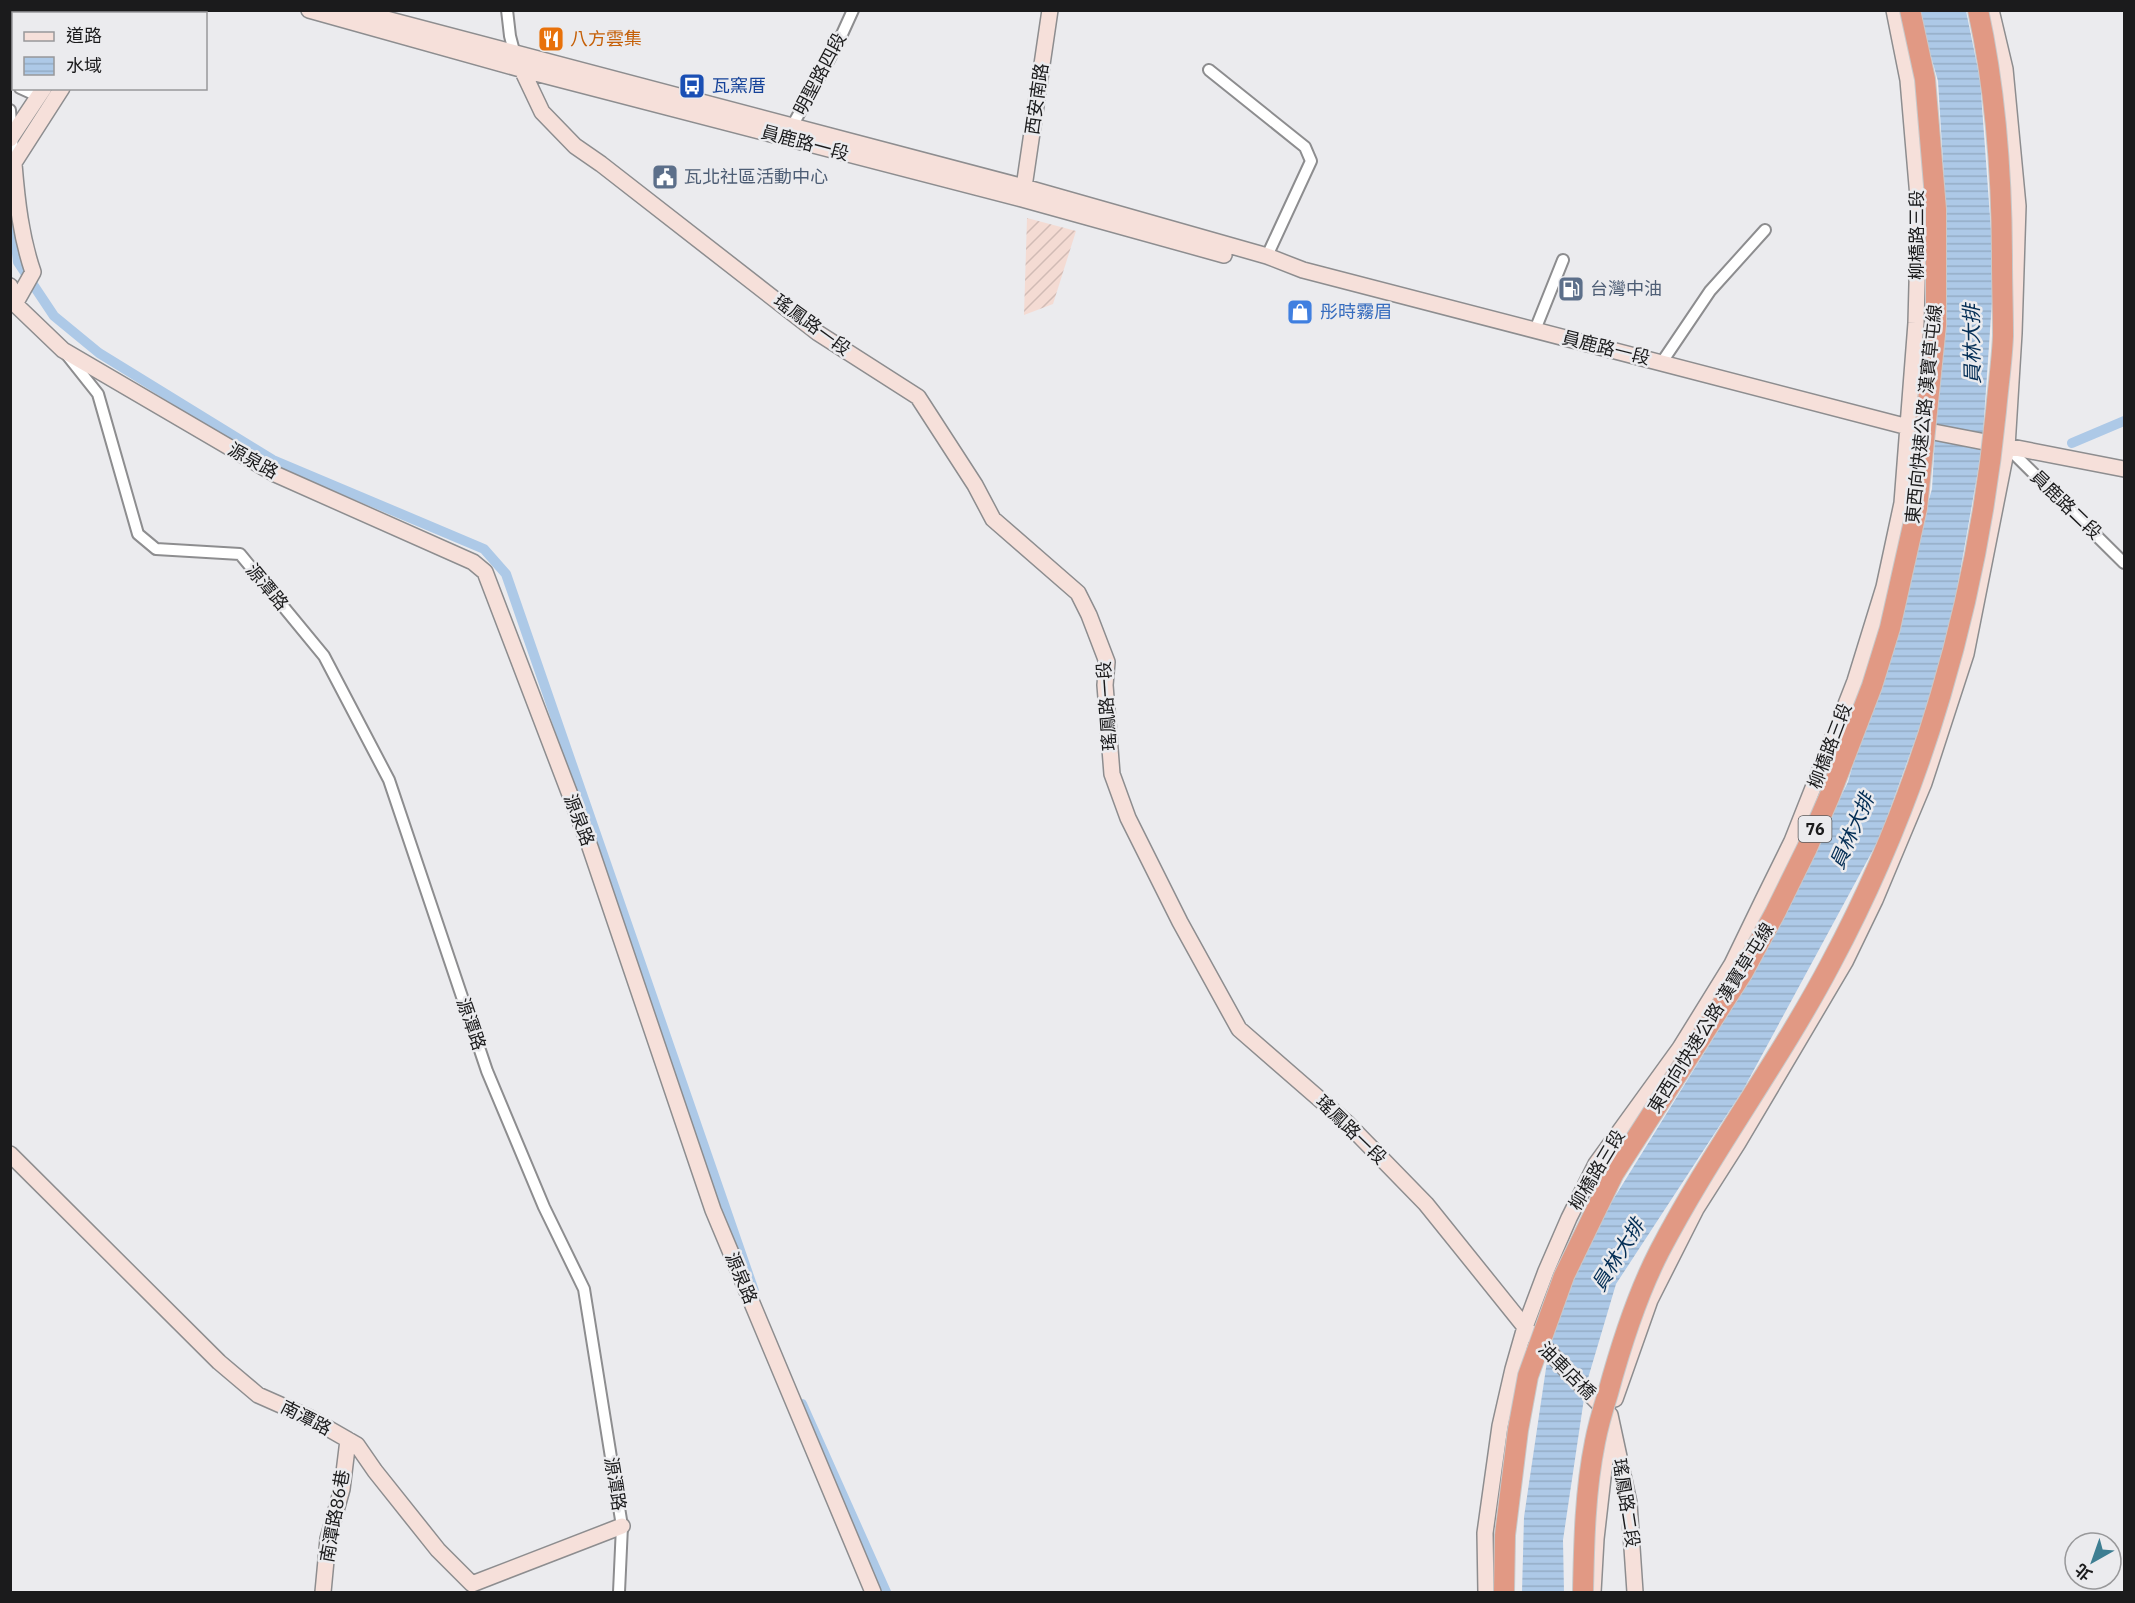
<svg xmlns="http://www.w3.org/2000/svg" width="2135" height="1603" viewBox="0 0 2135 1603" font-family="'IBM Plex Sans','Noto Sans TC',sans-serif">
<style>
.industrial{fill:url(#industrial-furrows)}
.water{fill:url(#water-rules)}
.lines{fill:none;stroke-linecap:round;stroke-linejoin:round}
.canal{stroke:#adc9e7;stroke-width:10}
.street-casing{stroke:#8d8d8f;stroke-width:14}
.secondary-casing{stroke:#8d8d8f;stroke-width:18}
.street{stroke:#fff;stroke-width:10}
.secondary{stroke:#f6e0da;stroke-width:15}
.highway-bridge-casing{stroke:#c8c8c9;stroke-width:22;stroke-linecap:butt}
.highway-bridge{stroke:#e19984;stroke-width:20}
.labels{text-anchor:middle;stroke-width:5;stroke-linejoin:round;paint-order:stroke}
.shield{fill:#ebebee;stroke:#59595b;stroke-width:1.5}
.shield-label{font-size:16px;font-weight:bold;fill:#1b1b1c}
.food-label{font-size:18px;fill:#c56008;stroke:#ebebee;text-anchor:start}
.street-label{font-size:18px;fill:#1b1b1c;stroke:#ebebee}
.transit-label{font-size:18px;fill:#164399;stroke:#ebebee;text-anchor:start}
.service-label{font-size:18px;fill:#4e5e75;stroke:#ebebee;text-anchor:start}
.shop-label{font-size:18px;fill:#366cbe;stroke:#ebebee;text-anchor:start}
.water-label{font-size:20px;font-style:italic;fill:#042e55;stroke:#ebebee}
</style>
<defs>
<pattern id="industrial-furrows" width="10" height="10" patternUnits="userSpaceOnUse" patternTransform="scale(1.5)"><rect width="10" height="10" fill="#f4dbd3"/><path d="M-1 1l2-2M0 10L10 0M9 11l2-2" fill="none" stroke="#d1bbb5"/></pattern>
<pattern id="water-rules" width="6" height="5" patternUnits="userSpaceOnUse" patternTransform="scale(1.5)"><rect width="6" height="5" fill="#adc9e7"/><path d="M0 2.5h6" fill="none" stroke="#94acc6"/></pattern>
</defs>
<rect width="100%" height="100%" fill="#ebebee"/>
<path class="industrial" d="M1027 218 1076 231 1053 304 1024 315Z"/>
<path class="water" d="M1918 11H1966L1980 79 1994 272 1982 448 1945 657 1880 837 1743 1090 1616 1284 1586 1385 1563 1540 1564 1592H1522L1524 1517 1549 1348 1578 1256 1752 976 1848 782 1932 489 1947 227 1938 81Z"/>
<g class="lines">
<path class="canal" d="M12 210 18 262 54 316 99 353 273 460 484 549 506 574 754 1291
M2072 443 2124 421
M802 1404 886 1592"/>
<defs>
<path id="street" d="M507 10 510 36 515 55
M1209 70 1305 147 1311 161 1267 256
M20 88 31 93 43 88
M10 110 14 164
M790 130 838 43 853 10
M1535 330 1563 260
M67 355 98 394 138 534 156 549 240 554 324 656 389 780 487 1071 544 1207 584 1289 622 1526 619 1592
M1662 362 1710 291 1765 230
M2007 447 2124 563"/>
<path id="secondary" d="M309 10 524 70 1022 199 1224 255
M352 10 1024 187 1267 256 1303 270 1908 427 2124 469
M93 14 95 10
M111 14 114 10
M515 55 542 112 575 146 601 164 818 333 918 397 975 485 993 519 1078 593 1089 615 1107 662 1105 685 1112 774 1128 818 1180 922 1239 1029 1347 1123 1426 1204 1525 1327 1610 1415 1629 1503 1635 1592
M10 139 44 88
M14 164C17 201 21 237 33 272L15 304
M10 169 62 88
M1024 187 1050 10
M10 286 15 304 63 350 275 474 473 562 485 572 590 847 713 1210 873 1592
M10 1154 219 1362 258 1395 310 1418 357 1445 375 1471 438 1550 472 1584 622 1526
M1615 1399 1650 1300 1696 1209 1738 1143 1845 962 1875 900 1924 783 1966 654 2007 447 2014 333 2018 206 2005 69 1991 10
M323 1592 328 1539 342 1489 348 1440
M1486 1592 1485 1533 1500 1426 1513 1369 1525 1327 1546 1271 1569 1218 1596 1164 1680 1048 1732 964 1762 902 1792 841 1832 740 1855 681 1884 587 1902 503 1916 323 1919 209 1908 80 1894 10
M1593 1592 1596 1539 1609 1425"/>
</defs>
<use href="#street" class="street-casing"/>
<use href="#secondary" class="secondary-casing"/>
<use href="#street" class="street"/>
<use href="#secondary" class="secondary"/>
<defs>
<path id="highway-bridge" d="M1504 1592 1505 1535 1518 1430 1528 1376 1564 1276 1614 1173 1743 972 1775 913 1807 848 1830 795 1872 686 1890 628 1917 508 1936 325V209L1925 79 1910 10
M1583 1592C1584 1543 1585 1491 1595 1442 1598 1426 1603 1409 1608 1393 1621 1345 1636 1297 1659 1252 1711 1152 1779 1062 1831 963 1922 793 1977 603 1996 411 1998 387 2002 361 2003 336 2003 311 2002 286 2002 261 2002 177 1996 92 1978 10"/>
</defs>
<use href="#highway-bridge" class="highway-bridge-casing"/>
<use href="#highway-bridge" class="highway-bridge"/>
</g>
<defs>
<symbol id="restaurant-square" viewBox="-11 -11 22 22"><rect x="-9" y="-9" width="18" height="18" rx="4" fill="#e8710a" stroke="#ebebee"/><path d="M-5-6h1v4h1v-4h1v4h1v-4h1v5L-1.5 .5V6h-2V.5L-5-1ZM5-6V6H3V1.5H1.5Q1.5-4 5-6Z" fill="#fff"/></symbol>
<symbol id="bus-square" viewBox="-11 -11 22 22"><rect x="-9" y="-9" width="18" height="18" rx="4" fill="#1a4fb4" stroke="#ebebee"/><path d="M-5-6H5V4H4V6H2V4H-2V6H-4V4H-5ZM-3.5-4V0h7V-4ZM-3.5 1.2v1.5H-2V1.2ZM2 1.2v1.5H3.5V1.2Z" fill="#fff"/></symbol>
<symbol id="civic-square" viewBox="-11 -11 22 22"><rect x="-9" y="-9" width="18" height="18" rx="4" fill="#5c6f8a" stroke="#ebebee"/><path d="M-.6-6.5H3V-4.5H.6V-3L4-1V1h2V6H-6V1h2V-1L-.6-3ZM-1.2 2.5V6h2.4V2.5Z" fill="#fff"/></symbol>
<symbol id="fuel-square" viewBox="-11 -11 22 22"><rect x="-9" y="-9" width="18" height="18" rx="4" fill="#5c6f8a" stroke="#ebebee"/><path d="M-5.5-6h7V0h2V4h1.3V-2.5L3-4.5l.8-.8L6-3V5H2.5V1h-1V6h-7ZM-4.2-4.7v3.2H.2V-4.7Z" fill="#fff"/></symbol>
<symbol id="shop-square" viewBox="-11 -11 22 22"><rect x="-9" y="-9" width="18" height="18" rx="4" fill="#3f7fe0" stroke="#ebebee"/><path d="M-5-2.5h2.3a2.7 3.5 0 0 1 5.4 0H5L5.5 6h-11ZM-1.5-2.5h3a1.5 2.3 0 0 0-3 0Z" fill="#fff"/></symbol>
</defs>
<g fill-rule="evenodd">
<use href="#restaurant-square" x="536" y="24" width="30" height="30"/>
<use href="#bus-square" x="677" y="71" width="30" height="30"/>
<use href="#civic-square" x="650" y="162" width="30" height="30"/>
<use href="#fuel-square" x="1556" y="274" width="30" height="30"/>
<use href="#shop-square" x="1285" y="297" width="30" height="30"/>
</g>
<g class="labels">
<rect class="shield" x="1798.5" y="816" width="33" height="26" rx="4.5"/>
<g class="shield-label">
<text x="1815" y="835">76</text>
</g>
<g class="food-label">
<text x="570" y="45">八方雲集</text>
</g>
<g class="street-label">
<text transform="translate(820 74) rotate(-62)" y="6">明聖路四段</text>
<text transform="translate(1037 99) rotate(-82)" y="6">西安南路</text>
<text transform="translate(805 143) rotate(15)" y="6">員鹿路一段</text>
<text transform="translate(1917 235) rotate(-90)" y="6">柳橋路三段</text>
<text transform="translate(812 325) rotate(36)" y="6">瑤鳳路一段</text>
<text transform="translate(1606 348) rotate(14)" y="6">員鹿路一段</text>
<text transform="translate(1924 414) rotate(-84)" y="6">東西向快速公路 漢寶草屯線</text>
<text transform="translate(253 461) rotate(29)" y="6">源泉路</text>
<text transform="translate(2066 505) rotate(44)" y="6">員鹿路二段</text>
<text transform="translate(267 587) rotate(50)" y="6">源潭路</text>
<text transform="translate(1107 706) rotate(-94)" y="6">瑤鳳路一段</text>
<text transform="translate(1830 746) rotate(-69)" y="6">柳橋路三段</text>
<text transform="translate(579 820) rotate(69)" y="6">源泉路</text>
<text transform="translate(1711 1018) rotate(-58)" y="6">東西向快速公路 漢寶草屯線</text>
<text transform="translate(471 1024) rotate(71)" y="6">源潭路</text>
<text transform="translate(1351 1130) rotate(44)" y="6">瑤鳳路一段</text>
<text transform="translate(1597 1170) rotate(-59)" y="6">柳橋路三段</text>
<text transform="translate(741 1278) rotate(67)" y="6">源泉路</text>
<text transform="translate(1567 1371) rotate(45)" y="6">油車店橋</text>
<text transform="translate(306 1418) rotate(27)" y="6">南潭路</text>
<text transform="translate(615 1484) rotate(81)" y="6">源潭路</text>
<text transform="translate(1626 1503) rotate(81)" y="6">瑤鳳路二段</text>
<text transform="translate(335 1516) rotate(-80)" y="6">南潭路86巷</text>
</g>
<g class="transit-label">
<text x="712" y="92">瓦窯厝</text>
</g>
<g class="service-label">
<text x="684" y="183">瓦北社區活動中心</text>
<text x="1590" y="295">台灣中油</text>
</g>
<g class="shop-label">
<text x="1320" y="318">彤時霧眉</text>
</g>
<g class="water-label">
<text transform="translate(1972 344) rotate(-91)" y="7">員林大排</text>
<text transform="translate(1852 831) rotate(-66)" y="7">員林大排</text>
<text transform="translate(1618 1255) rotate(-58)" y="7">員林大排</text>
</g>
</g>
<rect width="2135" height="1603" fill="none" stroke="#1b1b1c" stroke-width="24"/>
<rect x="12" y="12" width="195" height="78" fill="#ebebee" stroke="#98989a" stroke-width="1.5"/>
<rect x="24" y="32" width="30" height="9" fill="#f6e0da" stroke="#98989a" stroke-width="1.5"/>
<text x="66" y="42" font-size="18" fill="#1b1b1c">道路</text>
<rect x="24" y="57" width="30" height="18" fill="url(#water-rules)" stroke="#98989a" stroke-width="1.5"/>
<text x="66" y="72" font-size="18" fill="#1b1b1c">水域</text>
<g transform="translate(2093 1561) rotate(220)"><circle r="28" fill="#ebebee" stroke="#98989a" stroke-width="1.5"/>
<path d="M0-4.5L10 22L0 15L-10 22Z" fill="#3e7e92"/>
<text y="-9" font-size="16" font-weight="bold" text-anchor="middle" fill="#1b1b1c">北</text>
</g>
</svg>
